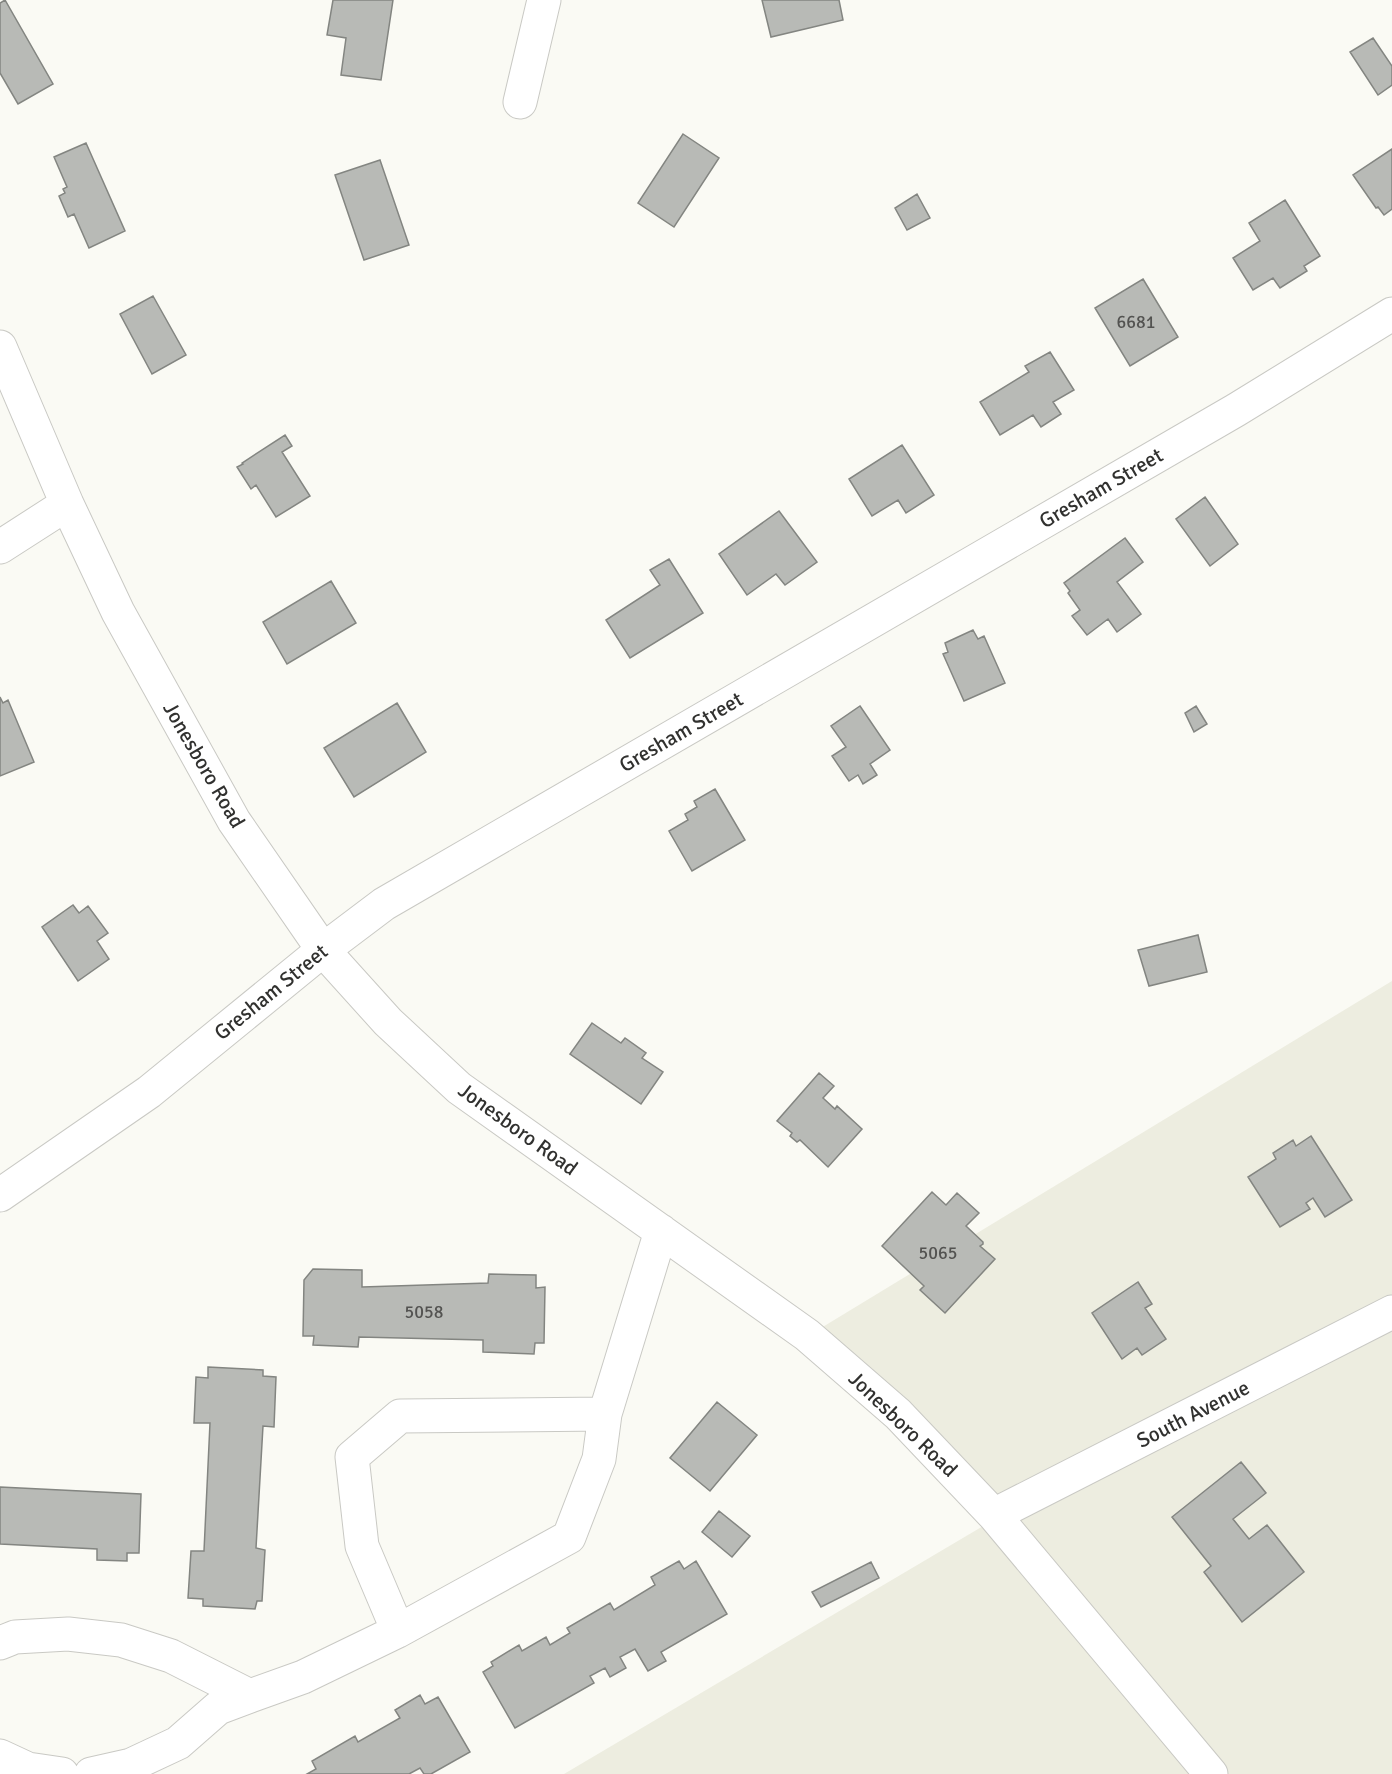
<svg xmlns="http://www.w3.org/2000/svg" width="1392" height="1774" viewBox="0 0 1392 1774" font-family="Signika,sans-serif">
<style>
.built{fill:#edede0}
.building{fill:#b8bab6;stroke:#838581;stroke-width:1.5}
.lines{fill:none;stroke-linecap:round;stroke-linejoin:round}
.minor-casing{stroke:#c9c9c4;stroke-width:35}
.minor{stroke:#fff;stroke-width:33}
.labels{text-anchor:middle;stroke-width:6;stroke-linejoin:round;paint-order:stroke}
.number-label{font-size:18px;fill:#535351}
.street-label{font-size:21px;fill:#31312f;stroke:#fff}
</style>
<rect width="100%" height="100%" fill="#fafaf4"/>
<path class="built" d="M1392 981V1774H564L995 1519 821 1328Z"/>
<path class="building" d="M5 0 53 84 18 104 0 73V3Z
M333 0H393L381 80 341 75 346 38 327 35Z
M762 0H839L843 20 771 37Z
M1373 38 1392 66V85L1378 95 1350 52Z
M683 134 719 158 674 227 638 203Z
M86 143 125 231 89 248 74 214 68 217 59 196 65 193 63 189 67 187 54 157Z
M1392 149V209L1384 215 1378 207 1376 208 1353 175Z
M380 160 409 245 364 260 335 175Z
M917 194 930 218 907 230 895 208Z
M1285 200 1320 256 1304 266 1307 271 1280 288 1273 278 1253 290 1233 258 1260 241 1249 223Z
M1143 279 1178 337 1130 366 1095 308Z
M153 296 186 355 152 374 120 314Z
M1050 352 1074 390 1053 402 1061 414 1041 427 1033 415 1000 435 980 402 1029 372 1025 366Z
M285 435 292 446 282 452 310 496 276 517 256 485 251 489 237 467 243 464 242 463Z
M902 445 934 495 906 513 898 500 872 516 849 479Z
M1205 497 1238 544 1210 566 1176 519Z
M779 511 817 562 785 585 776 574 747 595 719 554Z
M1125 538 1143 562 1117 582 1141 614 1117 632 1108 619 1087 635 1072 616 1080 610 1068 593 1070 591 1064 583Z
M669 559 703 613 630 658 606 620 660 585 650 570Z
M331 581 356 623 287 664 263 622Z
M973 630 978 639 984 636 1005 683 964 701 943 654 948 652 945 643Z
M0 697 3 703 8 700 34 762 0 776Z
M397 703 426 752 354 797 324 748Z
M860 706 890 750 870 764 877 775 863 784 858 775 849 781 832 756 846 747 831 726Z
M1196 706 1207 724 1194 732 1185 713Z
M715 789 745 840 692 871 669 831 688 820 685 814 697 807 694 801Z
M73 905 79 913 88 906 108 933 97 941 109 959 78 981 42 927Z
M1198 935 1207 972 1149 986 1138 950Z
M592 1023 621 1043 625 1038 646 1053 642 1058 663 1072 641 1104 570 1054Z
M819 1073 834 1086 823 1098 835 1109 837 1106 862 1129 828 1167 800 1140 797 1142 790 1136 792 1133 777 1121Z
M1311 1136 1352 1200 1325 1217 1313 1198 1306 1203 1310 1209 1280 1227 1248 1177 1276 1159 1273 1153 1293 1140 1296 1146Z
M932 1192 946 1205 957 1193 979 1213 966 1226 983 1242V1244L980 1246 995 1259 945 1313 920 1290 924 1286 882 1246Z
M313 1269 362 1270V1287L488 1283 489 1274 536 1275V1288L545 1287 544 1343H535L534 1354 483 1352V1340L359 1337 358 1347 313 1345 314 1336H303L304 1280Z
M1138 1282 1152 1304 1145 1308 1166 1339 1142 1355 1137 1348 1122 1359 1092 1313Z
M208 1367 263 1370V1376L276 1377 274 1427 263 1426 256 1548 265 1550 262 1601H257L255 1609 203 1606V1599L188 1598 191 1551H204L210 1423H194L196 1377 208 1378Z
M717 1402 757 1435 710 1491 670 1458Z
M1241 1462 1266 1493 1233 1519 1249 1539 1267 1525 1304 1572 1242 1622 1204 1572 1211 1566 1172 1517Z
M0 1487 141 1494 139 1553H127V1561L97 1560V1549L0 1544Z
M719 1511 750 1536 732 1557 702 1532Z
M679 1561 684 1569 696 1561 727 1614 661 1652 666 1661 648 1671 635 1649 620 1657 626 1668 610 1677 605 1668 590 1676 594 1683 515 1728 483 1672 493 1666 491 1662 519 1645 522 1651 546 1637 550 1645 570 1633 567 1628 610 1603 614 1610 655 1585 651 1577Z
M871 1562 879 1578 821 1607 812 1592Z
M420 1695 425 1704 438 1697 470 1752 431 1774H424L420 1768 409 1774H307L316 1769 312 1761 355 1736 358 1742 400 1718 395 1710Z"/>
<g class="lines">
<defs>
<path id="minor" d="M520 102 544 0
M0 347 67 504 118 612 234 821 323 950 388 1022 459 1088 807 1335 898 1414 994 1515 1211 1774
M0 547 67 504
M0 1195 149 1092 323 950 384 904 1236 410 1392 314
M994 1515 1392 1312
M398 1631 362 1546 352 1457 400 1416 605 1414
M0 1643 15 1637 68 1634 121 1640 171 1656 250 1696 218 1708 178 1743 131 1765 91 1774
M250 1696 303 1677 398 1631 569 1537 599 1459 605 1414 661 1231
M0 1756 28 1769 62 1774"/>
</defs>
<use href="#minor" class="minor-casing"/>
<use href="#minor" class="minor"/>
</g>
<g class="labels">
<g class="number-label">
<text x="1136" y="328">6681</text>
<text x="938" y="1259">5065</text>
<text x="424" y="1318">5058</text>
</g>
<g class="street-label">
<text transform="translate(1101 488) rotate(-30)" y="7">Gresham Street</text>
<text transform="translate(681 732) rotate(-30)" y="7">Gresham Street</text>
<text transform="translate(204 765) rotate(60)" y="7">Jonesboro Road</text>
<text transform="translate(271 992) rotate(-39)" y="7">Gresham Street</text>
<text transform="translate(518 1129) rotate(36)" y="7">Jonesboro Road</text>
<text transform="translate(1193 1414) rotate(-27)" y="7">South Avenue</text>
<text transform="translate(903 1424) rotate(44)" y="7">Jonesboro Road</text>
</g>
</g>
</svg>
